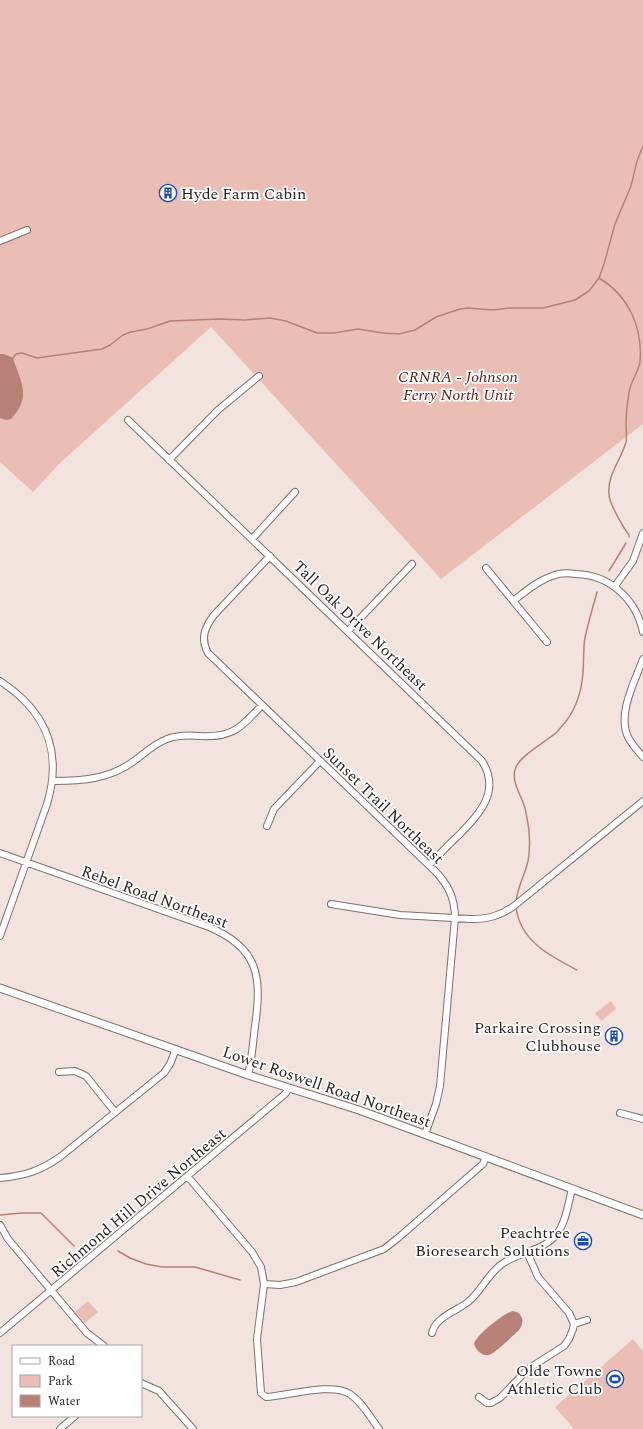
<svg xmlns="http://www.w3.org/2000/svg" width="643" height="1429" viewBox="0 0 643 1429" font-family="Spectral,serif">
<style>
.green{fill:#eabeb5}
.water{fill:#b78177}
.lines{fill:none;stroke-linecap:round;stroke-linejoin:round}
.stream{stroke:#b78177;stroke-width:1.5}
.minor-casing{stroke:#7c6f6c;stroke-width:8}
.tertiary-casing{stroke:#7c6f6c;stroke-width:9}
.minor{stroke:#fff;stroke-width:6}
.tertiary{stroke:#fff;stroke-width:7}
.labels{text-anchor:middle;stroke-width:3.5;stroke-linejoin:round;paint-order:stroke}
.poi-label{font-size:16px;fill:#251f1e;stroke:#fff;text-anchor:end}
.park-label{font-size:16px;font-style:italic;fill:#5c190f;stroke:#fff}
.street-label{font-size:16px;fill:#251f1e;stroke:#fff}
</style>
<rect width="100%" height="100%" fill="#f3e3df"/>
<path class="green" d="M0 0H643V424L441 579 211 327 60 463 33 492 0 462Z
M611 1001 616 1009 601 1021 595 1013Z
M88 1301 98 1312 85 1323 75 1312Z
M633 1339 643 1351V1429H574L555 1407Z"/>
<path class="water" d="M0 354H4L13 358C21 383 32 396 11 419L6 420 0 418Z
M513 1311 519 1313 522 1318C523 1322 522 1326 519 1330 515 1334 496 1352 491 1354 484 1358 476 1351 474 1344 476 1335 504 1313 513 1311Z"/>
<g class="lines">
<path class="stream" d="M599 278C628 295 643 327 640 362 638 373 630 382 629 393 627 403 626 414 626 424 626 430 627 437 626 442 621 460 607 475 609 494 609 503 623 527 629 535V537
M13 358 16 354 22 353 37 358 102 349 110 345 123 335 131 332 147 329 170 321 220 319 245 320 270 318 286 321 317 333H334L358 329 383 333 399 334 415 330 436 317 460 309 468 308 493 310 509 308H543L575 300 589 291 599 278 604 264 615 224 631 186 637 161 643 146
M609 571 626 543
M516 902C517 888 525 875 528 861 531 846 529 827 526 813 524 798 511 784 515 770 517 757 547 741 557 732 560 728 564 724 567 720 577 706 582 688 583 672 584 661 583 649 585 638 588 623 593 607 597 592
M516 907C520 941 550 956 577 970
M0 1215 22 1213H41L74 1246
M118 1251 130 1258 146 1264 162 1267H195L240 1280"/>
<defs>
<path id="minor" d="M0 241 27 230
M128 420 482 761C501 791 480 813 460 834 449 844 439 855 429 865
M169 460 218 410 259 376
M252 539 295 492
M270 556 214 615C205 627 200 638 208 653L434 870C448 884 455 898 455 918L440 1086 436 1104 425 1134
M486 568 547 642
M615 586 633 561 643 533
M513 601C525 592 537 581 552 576 559 573 569 573 576 574 610 575 636 599 643 632
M348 631 412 564
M643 659C635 681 617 714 628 737 632 745 638 751 643 757
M0 681C46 711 63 751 47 804L0 936
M53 781C82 781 110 779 134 761 144 754 155 743 167 739 178 735 188 735 200 736 232 738 241 728 262 705
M267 826 274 809 320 761
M0 853 209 927C259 948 262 977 255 1026 253 1042 252 1059 248 1075
M331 904 400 915 471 919C488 919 500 916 514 906L643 801
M59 1072 75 1071 86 1076 115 1112
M620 1113 643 1119
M188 1177 252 1252 261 1267 264 1284 257 1339 261 1393 266 1397C287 1396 332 1382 350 1394 362 1402 370 1417 379 1429
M0 1178C24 1176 40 1171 60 1157L164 1073 170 1064 176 1049
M0 1225 8 1239 87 1333 104 1346
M264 1284 280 1285 296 1282 384 1249 398 1238 483 1164 486 1157
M574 1324 587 1320
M0 1333 285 1094 289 1088
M432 1333C435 1317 457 1311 468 1302 482 1291 489 1271 505 1262 521 1252 544 1250 556 1235 566 1223 568 1204 572 1189
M141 1383 159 1391 193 1429
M479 1397 487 1403H491L500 1398 528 1369 564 1346 569 1339 573 1329 574 1324 569 1313 538 1277 527 1252
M60 1429 75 1416"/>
<path id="tertiary" d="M0 988 248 1075 359 1110 643 1215"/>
</defs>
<use href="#minor" class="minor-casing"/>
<use href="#tertiary" class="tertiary-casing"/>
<use href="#minor" class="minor"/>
<use href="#tertiary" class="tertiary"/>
</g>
<defs>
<symbol id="building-ring" viewBox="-11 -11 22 22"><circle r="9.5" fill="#fff" stroke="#1a4cb9" stroke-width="1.5"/><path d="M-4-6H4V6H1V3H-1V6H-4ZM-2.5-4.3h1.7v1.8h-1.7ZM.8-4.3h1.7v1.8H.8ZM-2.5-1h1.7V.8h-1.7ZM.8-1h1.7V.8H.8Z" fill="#1a4cb9"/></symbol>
<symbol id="office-ring" viewBox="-11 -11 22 22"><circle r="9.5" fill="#fff" stroke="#1a4cb9" stroke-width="1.5"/><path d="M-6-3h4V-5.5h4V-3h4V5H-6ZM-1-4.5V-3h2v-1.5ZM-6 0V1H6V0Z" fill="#1a4cb9"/></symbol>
<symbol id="stadium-ring" viewBox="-11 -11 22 22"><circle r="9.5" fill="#fff" stroke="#1a4cb9" stroke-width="1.5"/><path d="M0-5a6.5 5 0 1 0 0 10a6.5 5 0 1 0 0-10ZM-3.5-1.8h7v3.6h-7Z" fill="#1a4cb9"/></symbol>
</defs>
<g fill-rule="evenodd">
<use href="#building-ring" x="158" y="183" width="20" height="20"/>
<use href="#building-ring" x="604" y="1026" width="20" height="20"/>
<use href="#office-ring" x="573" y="1231" width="20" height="20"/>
<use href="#stadium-ring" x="605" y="1369" width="20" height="20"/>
</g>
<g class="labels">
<g class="poi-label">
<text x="181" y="199" text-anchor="start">Hyde Farm Cabin</text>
<text x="601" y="1033">Parkaire Crossing<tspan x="601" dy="18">Clubhouse</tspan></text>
<text x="570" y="1238">Peachtree<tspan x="570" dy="18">Bioresearch Solutions</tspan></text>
<text x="602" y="1376">Olde Towne<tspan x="602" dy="18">Athletic Club</tspan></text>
</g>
<g class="park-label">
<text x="458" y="382">CRNRA - Johnson<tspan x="458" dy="18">Ferry North Unit</tspan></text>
</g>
<g class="street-label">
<text transform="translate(361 625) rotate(44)" y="6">Tall Oak Drive Northeast</text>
<text transform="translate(384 805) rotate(44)" y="6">Sunset Trail Northeast</text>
<text transform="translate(155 896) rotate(20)" y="6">Rebel Road Northeast</text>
<text transform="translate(327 1086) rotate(19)" y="6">Lower Roswell Road Northeast</text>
<text transform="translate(138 1202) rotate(-40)" y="6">Richmond Hill Drive Northeast</text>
</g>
</g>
<rect x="12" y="1345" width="130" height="72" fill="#ffffff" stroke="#a8a5a5"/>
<rect x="20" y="1358" width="20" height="6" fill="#ffffff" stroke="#a8a5a5"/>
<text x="48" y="1365" font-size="12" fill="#251f1e">Road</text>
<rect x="20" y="1375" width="20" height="12" fill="#eabeb5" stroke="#a8a5a5"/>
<text x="48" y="1385" font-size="12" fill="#251f1e">Park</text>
<rect x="20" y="1395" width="20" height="12" fill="#b78177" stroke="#a8a5a5"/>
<text x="48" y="1405" font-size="12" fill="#251f1e">Water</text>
</svg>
